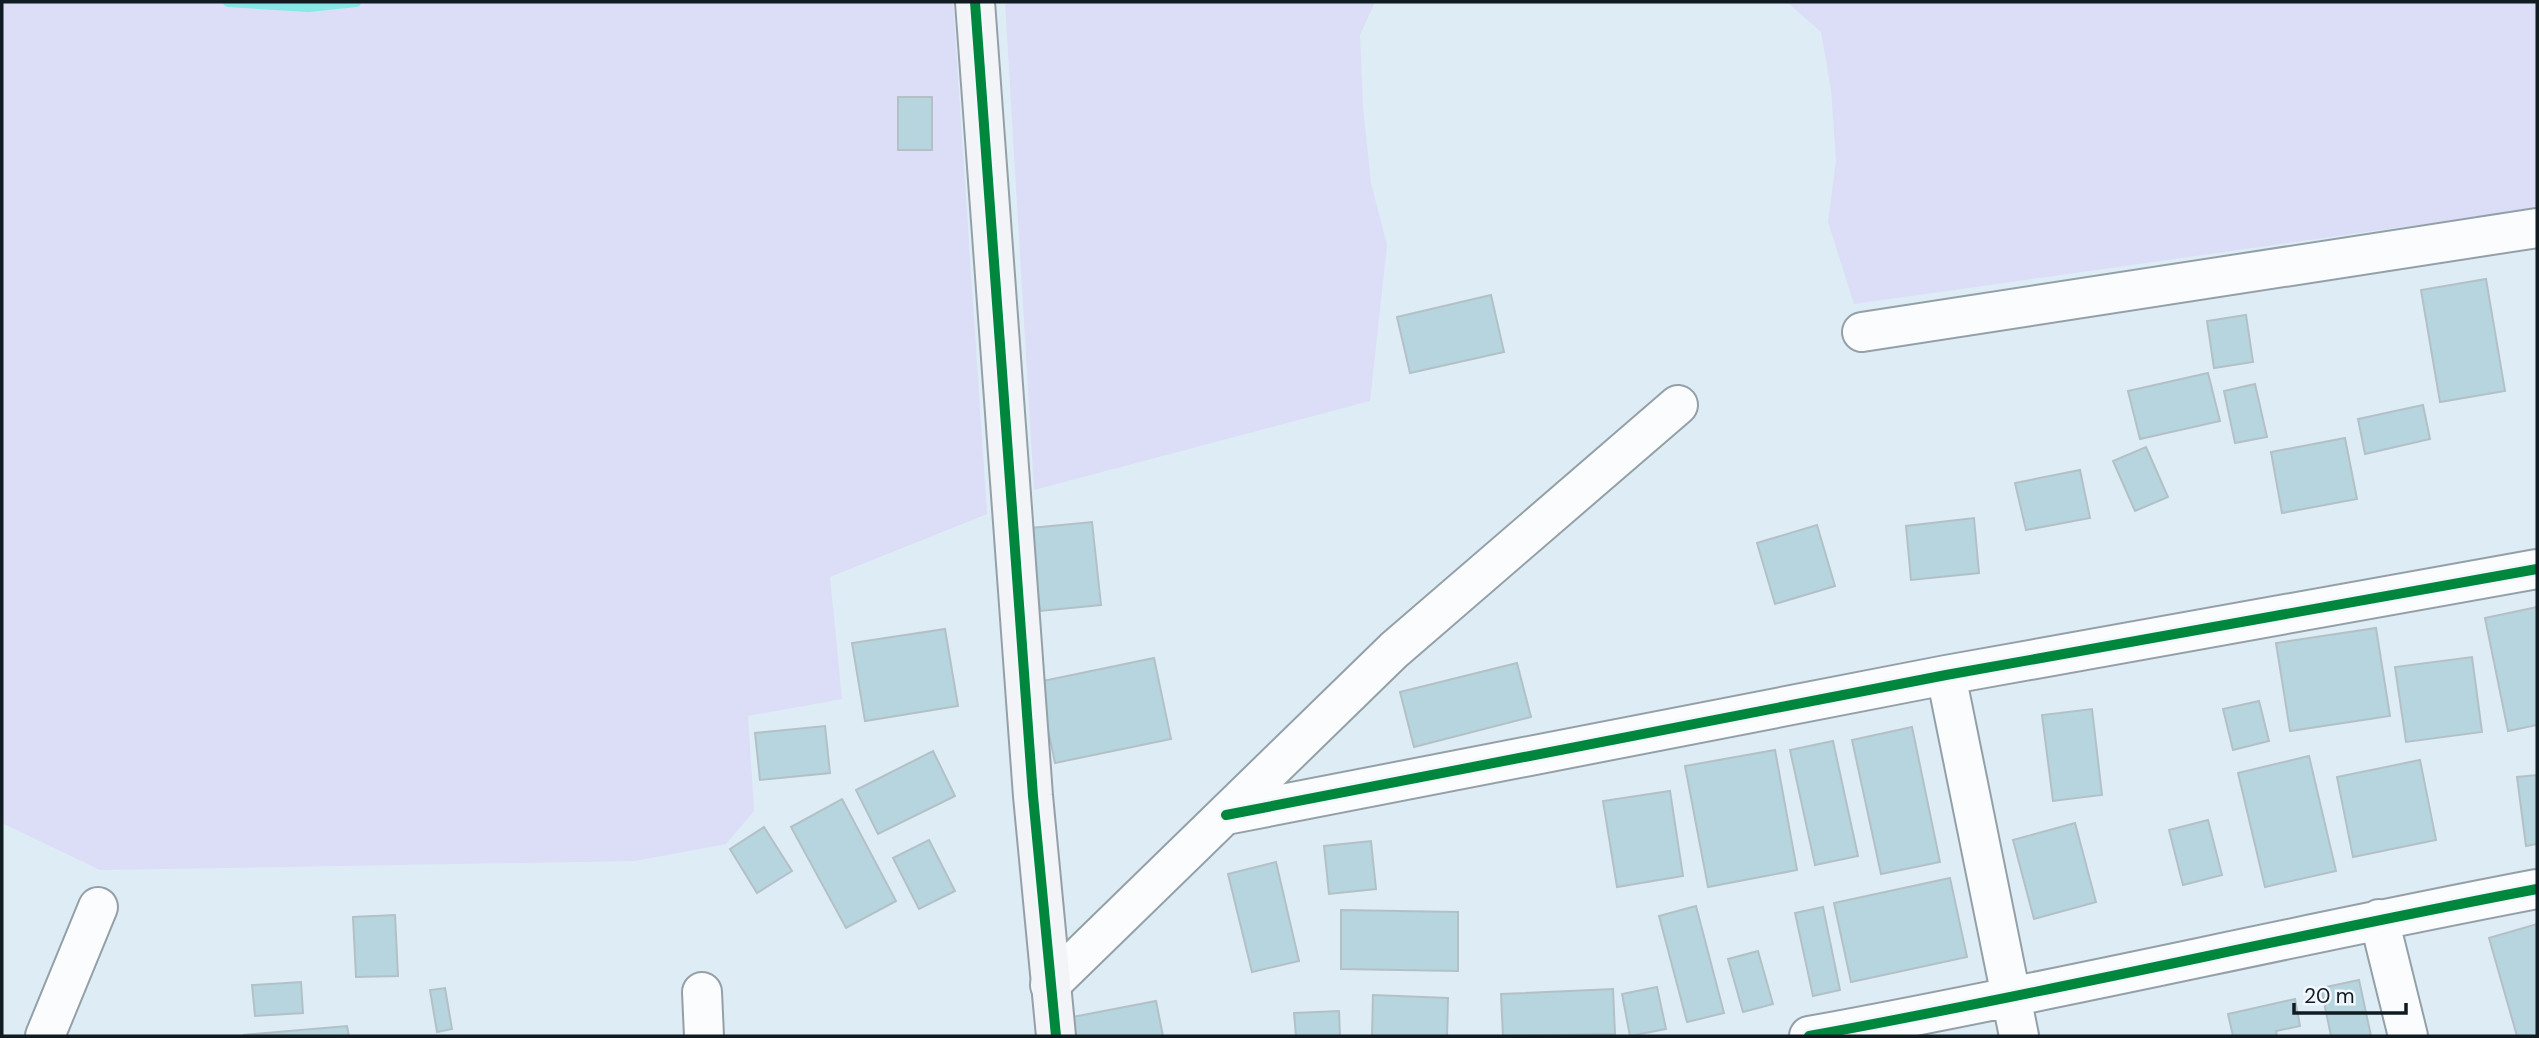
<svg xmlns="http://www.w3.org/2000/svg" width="2539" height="1038" viewBox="0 0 2539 1038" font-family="'DM Sans',sans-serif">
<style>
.green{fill:#dbdef6}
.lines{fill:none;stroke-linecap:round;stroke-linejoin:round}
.stream{stroke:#87e8e5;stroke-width:10}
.building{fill:#b6d5de;stroke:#b3c1c7;stroke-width:2}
.street-casing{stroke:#94a0a7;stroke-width:42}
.secondary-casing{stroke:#94a0a7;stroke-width:42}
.street{stroke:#fafcfe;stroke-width:38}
.secondary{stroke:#f2f4f8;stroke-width:38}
.cycleway-casing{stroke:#f1f7fc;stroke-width:15}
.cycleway{stroke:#00873e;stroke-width:10}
</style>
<rect width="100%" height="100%" fill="#deecf5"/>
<path class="green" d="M2 2H953L987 514 830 577 842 699 748 716 754 811 726 844 635 861 100 870 2 823Z
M1005 2H1375L1360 35 1363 107 1371 183 1387 245 1370 401 1034 490Z
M1787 2H2537V208L1854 304 1828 222 1836 160 1831 89 1821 32Z"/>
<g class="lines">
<path class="stream" d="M228 2 308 7 356 2"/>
</g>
<path class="building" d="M898 97H932V150H898Z
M2486 279 2505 391 2440 402 2421 290Z
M1491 295 1504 352 1410 373 1397 317Z
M2246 315 2253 362 2214 368 2207 321Z
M2208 373 2220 421 2140 439 2128 391Z
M2255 384 2267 437 2235 443 2224 391Z
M2423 405 2430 439 2365 454 2358 419Z
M2345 438 2357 499 2282 513 2271 452Z
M2146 447 2168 497 2135 511 2113 461Z
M2080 470 2090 518 2026 530 2015 483Z
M1974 518 1979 573 1911 580 1906 526Z
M1092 522 1101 605 1040 611 1031 528Z
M1817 525 1835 586 1775 604 1757 543Z
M2537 607V725L2508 731 2485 618Z
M2376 628 2390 716 2290 731 2276 643Z
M945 629 958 706 865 721 852 643Z
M2472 657 2482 732 2406 742 2395 667Z
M1154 658 1171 739 1055 763 1038 682Z
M1517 663 1531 717 1414 747 1400 692Z
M2259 701 2269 741 2233 750 2223 709Z
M2092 709 2102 795 2053 801 2042 715Z
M825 726 830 773 760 780 755 733Z
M1912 727 1940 862 1881 874 1852 740Z
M1833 741 1858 856 1815 865 1790 750Z
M1775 750 1797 870 1708 887 1685 766Z
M933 751 955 796 878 834 856 790Z
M2309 756 2336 871 2265 887 2238 773Z
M2420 760 2436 840 2353 857 2337 777Z
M2537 775V844L2526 846 2517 777Z
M1670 791 1683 876 1617 887 1603 801Z
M842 799 896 901 846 928 791 827Z
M2208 820 2222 875 2183 885 2169 830Z
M2075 823 2096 902 2034 919 2013 840Z
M764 827 792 871 757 893 730 849Z
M929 840 955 891 919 909 893 858Z
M1371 841 1376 889 1329 894 1324 846Z
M1276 862 1299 961 1252 972 1228 874Z
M1950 878 1967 957 1851 982 1834 903Z
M1696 906 1724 1013 1687 1022 1659 916Z
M1823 907 1840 990 1813 996 1795 913Z
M1341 910 1458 912V971L1341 969Z
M395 915 398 976 356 977 353 917Z
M2537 924V1036H2517L2489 938Z
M1758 951 1773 1004 1743 1012 1728 959Z
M2359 980 2371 1036H2331L2321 988Z
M301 982 303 1013 255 1016 252 985Z
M1657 987 1666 1029 1630 1036 1622 994Z
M445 988 452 1029 437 1032 430 990Z
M1613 989 1615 1034 1503 1036 1501 994Z
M1373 995 1448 998 1447 1036H1372Z
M2295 999 2300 1026 2276 1031 2277 1036H2233L2228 1014Z
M1156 1001 1163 1036H1065L1062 1019Z
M1339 1011 1340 1036H1296L1294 1013Z
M347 1026 349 1036 243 1035Z"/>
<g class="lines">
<defs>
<path id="street" d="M1862 332 2537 228
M1946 675 2019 1036
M1226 815 1946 675 2537 569
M2379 919 2408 1036
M1050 985 1394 650 1678 405
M702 992 704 1036
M45 1036 98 907
M1809 1036C2053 992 2294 935 2537 889"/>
<path id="secondary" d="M975 2 1033 796 1056 1036"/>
</defs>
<use href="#street" class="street-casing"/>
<use href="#secondary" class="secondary-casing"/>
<use href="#street" class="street"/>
<use href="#secondary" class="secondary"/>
<defs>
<path id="cycleway" d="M975 2 1033 796 1056 1036
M1226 815 1946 675 2537 569
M1809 1036C2053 992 2294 935 2537 889"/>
</defs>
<use href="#cycleway" class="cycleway-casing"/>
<use href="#cycleway" class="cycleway"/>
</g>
<rect width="2539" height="1038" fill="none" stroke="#101b22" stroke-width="7"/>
<path d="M2294 1003v10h112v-10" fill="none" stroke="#101b22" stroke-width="3.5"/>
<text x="2304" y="1003" font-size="21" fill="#101b22" stroke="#f1f7fc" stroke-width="5" paint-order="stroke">20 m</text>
</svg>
